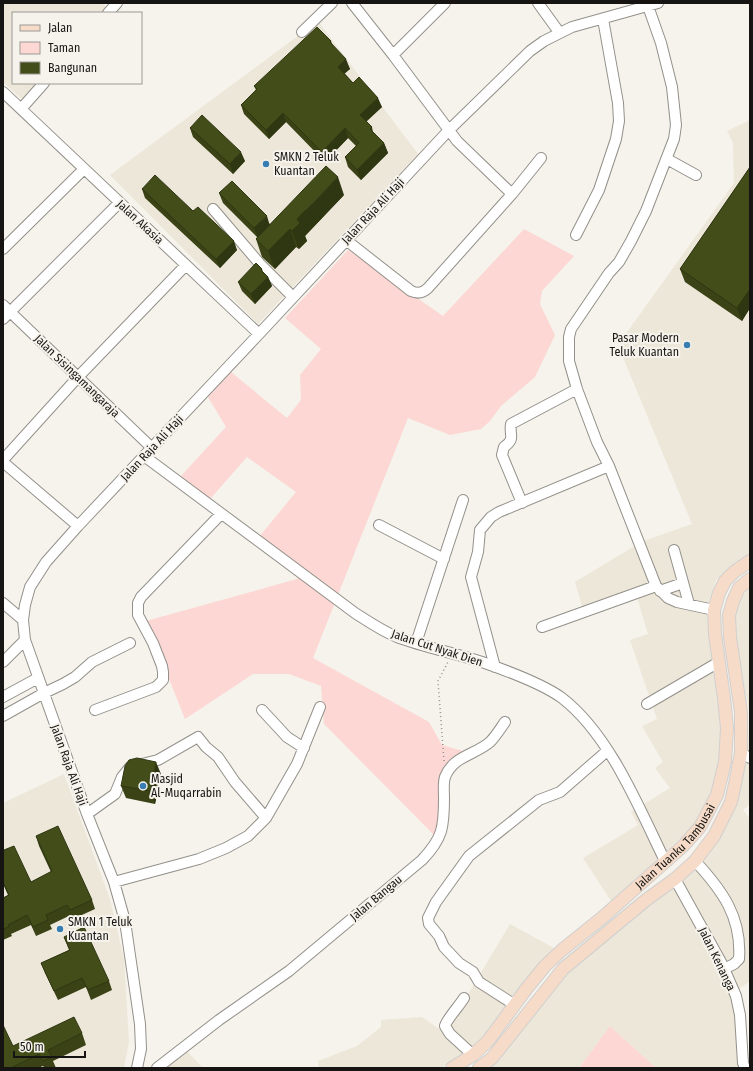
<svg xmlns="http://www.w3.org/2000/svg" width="753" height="1071" viewBox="0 0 753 1071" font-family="'Fira Sans Condensed',sans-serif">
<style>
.built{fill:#ede7d9}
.green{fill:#fcd7d3}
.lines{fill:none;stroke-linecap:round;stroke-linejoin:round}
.minor-casing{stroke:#93908a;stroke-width:12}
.major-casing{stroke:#d0d0d0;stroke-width:14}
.path{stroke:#94928d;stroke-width:1.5;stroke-dasharray:1 3;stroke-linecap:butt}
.minor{stroke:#fff;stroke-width:10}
.major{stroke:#f6dbc8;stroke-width:12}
.wall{fill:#3a4216}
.shaded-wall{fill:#2f3612}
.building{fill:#434d19;stroke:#2f3612}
.poi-dot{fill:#387db2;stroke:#f6f3ec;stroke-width:1.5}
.labels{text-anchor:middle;stroke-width:4;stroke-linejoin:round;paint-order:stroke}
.poi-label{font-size:12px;fill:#161513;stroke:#f6f3ec;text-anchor:start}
.street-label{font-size:12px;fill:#161513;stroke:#f6f3ec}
</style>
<rect width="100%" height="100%" fill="#f6f3ec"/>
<path class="built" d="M3 3H102L109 9 106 13H13V83H41L24 101 3 82Z
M318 21 418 154 258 324 110 175Z
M750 120V555L735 563 716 580 706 609 721 700 723 739 714 788 698 821 633 883 611 901 583 858 638 825 631 812 670 788 655 768 663 762 642 726 657 719 630 640 648 634 636 594 584 613 575 582 641 542 692 524 622 355 625 335 734 183 733 143 727 131Z
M750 588V744L749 745 750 747V804L743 810 750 819V981L731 995 739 1021 740 1068H656L610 1026 579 1068H489L553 988 574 968 709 855 736 801 748 745 749 712 735 637 734 617 738 604 745 593Z
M64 774 110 899 124 959 129 1042 124 1068H3V803Z
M510 924 554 948 520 988 481 1041 466 1055 440 1068H319L318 1061 357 1046 381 1027V1020L422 1017 445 1033Z
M185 1049 203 1068H162Z"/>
<path class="green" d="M524 229 574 256 542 291 540 304 555 335 535 377 501 406 490 421 481 429 450 435 408 418 313 658 429 722 442 745 463 751 446 764 442 777 441 824 436 837 324 724 321 686 289 674H253L185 719 146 621 297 579 303 571 259 537 296 492 247 457 210 499 181 476 226 427 208 397 231 372 287 418 301 400 300 375 321 349 285 318 348 250 443 316Z
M610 1026 656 1068H579Z"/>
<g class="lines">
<defs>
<path id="minor" d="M538 3 559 32
M648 6 661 43 672 87 676 125 674 139 646 211 631 241 619 262 609 273 571 329 569 337V361L577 389 597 442 609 466 656 586 668 598 677 602 714 610
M108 13 117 3
M302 32 332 3
M393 55 445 3
M3 92 259 334
M21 109 44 83
M667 159 696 175
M512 194 541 158
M213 209 260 264 293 297
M576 235 599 190 616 139 619 121 618 103 603 19
M346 240 411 291C418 294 423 293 428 288L512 194 457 141 393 55 352 3
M3 249 84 169
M3 305 152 448
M3 319 119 203
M144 456 355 613C369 622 382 631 397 637 424 647 454 653 482 662 505 670 543 684 562 698 610 735 639 808 665 861
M3 460 78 377 186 265
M3 462 78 526
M522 503 502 455 504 447C516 438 509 436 511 424L577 389
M379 525 444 559
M674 550 689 604
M660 591 683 583
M3 603 23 620
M542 627 656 586
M416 643 463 500
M3 662 25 640
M495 667 471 577 478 552 480 530 491 517 499 512 609 466
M3 697 38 678
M647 704 719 662
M95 710 156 687 163 680V672L162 666 153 643 138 615V603L141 597 221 514
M262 710 287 737 304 748
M3 716 44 693 63 684 75 677 92 662 130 643
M741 753 750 758
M87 814 115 794 122 777 130 767 158 760 198 737 206 747 218 757 235 782 266 818
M695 861C722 890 742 917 739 959L734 964 724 969
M675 879 722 964 736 996 740 1015 743 1063 745 1068
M114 882 199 859 226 848 248 836 266 818 297 764 320 707
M464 998C460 1005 446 1020 445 1026L450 1034 473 1055
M515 1005 479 982 473 972 459 963 444 947 439 936 429 924 428 918 436 902 469 856 539 800 560 792 607 751
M137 1068 141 1049 140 1024 125 921 114 882 87 814 25 640 23 620 25 605 30 587 46 562 78 526 259 334 449 130 530 51 544 41 572 27 658 3
M157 1068 219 1020 289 971 422 860C443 838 444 827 444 798 444 792 443 783 445 777 453 756 475 755 490 742 496 736 500 729 505 722"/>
<g id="major">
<path id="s1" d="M452 1068 473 1055 488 1041 527 988 545 966 562 950 603 917 683 846 700 827 717 795 725 762 727 728 724 698 715 634 714 610 719 593 725 581 734 572 750 561"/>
<path d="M479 1068 492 1058 563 969 646 900 675 879 695 861 714 836 731 802 735 784 741 753V712L730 637 729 615 733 601 739 588 750 579"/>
</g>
</defs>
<use href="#minor" class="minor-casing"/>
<use href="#major" class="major-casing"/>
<path class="path" d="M444 761 438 681 448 662"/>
<use href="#minor" class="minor"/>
<use href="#major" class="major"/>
</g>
<path class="wall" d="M331 41 333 46 350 69 344 73 353 83 382 107 366 122 372 127 373 132 384 143 388 153 361 180 348 167 345 157 356 146 348 138 325 162 286 122 269 139 244 114 241 105 256 90 254 86Z
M190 128 245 161 233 174 193 137Z
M750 167V308L742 321 685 282 680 269Z
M142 189 193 211 237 250 220 268 145 198Z
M219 193 270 224 344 195 305 236 307 241 299 249 296 247 275 269 262 257 256 239 257 237 223 203Z
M262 269 263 272 268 277 272 286 255 304 242 291 238 282Z
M161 774 155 804 126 798 121 786Z
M36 836 92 900 95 909 73 919 71 915 50 925 52 929 36 936 31 925 11 934 12 936 3 940V898L8 895 3 884V849L31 882 51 872 39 846Z
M64 937 109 981 112 990 91 1000 86 987 58 1000 45 973 41 963 69 950Z
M82 1033 86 1045 53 1061 56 1068H45L43 1066 38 1068H3L13 1046Z"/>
<path class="shaded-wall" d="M346 59 350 69 342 76 338 67Z
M378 98 382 107 363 124 360 115Z
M283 113 286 122 269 139 266 130Z
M345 128 348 138 325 162 322 152Z
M384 143 388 153 361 180 357 170Z
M241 152 245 161 233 174 230 164Z
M338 177 344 195 305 236 307 241 299 249 292 231 297 219Z
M267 216 270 226 258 238 254 228Z
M290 229 296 247 275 269 268 251Z
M234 241 237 250 220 268 216 259Z
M268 277 272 286 255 304 251 294Z
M750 289V308L742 321 737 308Z
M156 762 161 774 155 804 151 791Z"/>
<path class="building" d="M317 27 331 41 330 42 346 59 338 67 353 83 359 77 378 98 360 115 372 127 370 129 384 143 357 170 345 157 359 143 345 128 322 152 283 113 266 130 241 105 257 89 254 86Z
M202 115 241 152 230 164 190 128Z
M326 166 338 177 297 219 300 223 292 231 290 229 268 251 256 239Z
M750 167V289L737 308 680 269Z
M155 175 193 211 198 207 234 241 216 259 142 189Z
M232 181 267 216 254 228 219 193Z
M256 263 262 269 261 270 268 277 251 294 238 282Z
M137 758 156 762 151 791 121 786 125 766 129 760Z
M58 826 92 900 70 910 67 905 46 915 48 920 33 927 27 915 8 925 9 927 3 929V898L9 895 3 882V849L4 850 14 846 31 882 52 871 36 836Z
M84 927 109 981 88 990 82 978 54 991 41 963 70 950 64 937Z
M74 1017 82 1033 48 1050 52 1057 43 1061 39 1054 11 1068H3V1025L13 1046Z"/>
<g class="poi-dot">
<circle cx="266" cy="164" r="4"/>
<circle cx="687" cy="345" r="4"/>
<circle cx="143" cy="786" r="4"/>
<circle cx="60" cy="929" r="4"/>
</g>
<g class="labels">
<g class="poi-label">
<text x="274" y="161">SMKN 2 Teluk<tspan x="274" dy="14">Kuantan</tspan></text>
<text x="679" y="342" text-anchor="end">Pasar Modern<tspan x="679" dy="14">Teluk Kuantan</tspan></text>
<text x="151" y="783">Masjid<tspan x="151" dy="14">Al-Muqarrabin</tspan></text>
<text x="68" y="926">SMKN 1 Teluk<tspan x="68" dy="14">Kuantan</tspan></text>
</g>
<g class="street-label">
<text transform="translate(373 211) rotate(-47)" y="4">Jalan Raja Ali Haji</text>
<text transform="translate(140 222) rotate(43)" y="4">Jalan Akasia</text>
<text transform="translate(77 376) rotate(44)" y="4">Jalan Sisingamangaraja</text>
<text transform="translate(152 448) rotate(-47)" y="4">Jalan Raja Ali Haji</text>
<text transform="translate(437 648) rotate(18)" y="4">Jalan Cut Nyak Dien</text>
<text transform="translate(69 765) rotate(70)" y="4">Jalan Raja Ali Haji</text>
<text dy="4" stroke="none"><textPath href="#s1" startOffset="317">Jalan Tuanku Tambusai</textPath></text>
<text transform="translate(376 898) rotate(-40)" y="4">Jalan Bangau</text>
<text transform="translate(717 959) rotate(64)" y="4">Jalan Kenanga</text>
</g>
</g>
<rect width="753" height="1071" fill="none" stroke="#161513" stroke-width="8"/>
<rect x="12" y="12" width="130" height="72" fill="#f6f3ec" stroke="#9c9a95"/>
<rect x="20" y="25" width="20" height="6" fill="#f6dbc8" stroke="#9c9a95"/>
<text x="48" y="32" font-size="12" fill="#161513">Jalan</text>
<rect x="20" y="42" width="20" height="12" fill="#fcd7d3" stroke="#9c9a95"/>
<text x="48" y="52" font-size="12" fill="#161513">Taman</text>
<rect x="20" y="62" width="20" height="12" fill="#434d19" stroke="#9c9a95"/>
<text x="48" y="72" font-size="12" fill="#161513">Bangunan</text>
<path d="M14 1051v6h71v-6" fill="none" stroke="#161513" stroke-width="2"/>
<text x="20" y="1051" font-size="12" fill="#161513" stroke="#f6f3ec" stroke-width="3" paint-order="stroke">50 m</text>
</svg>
